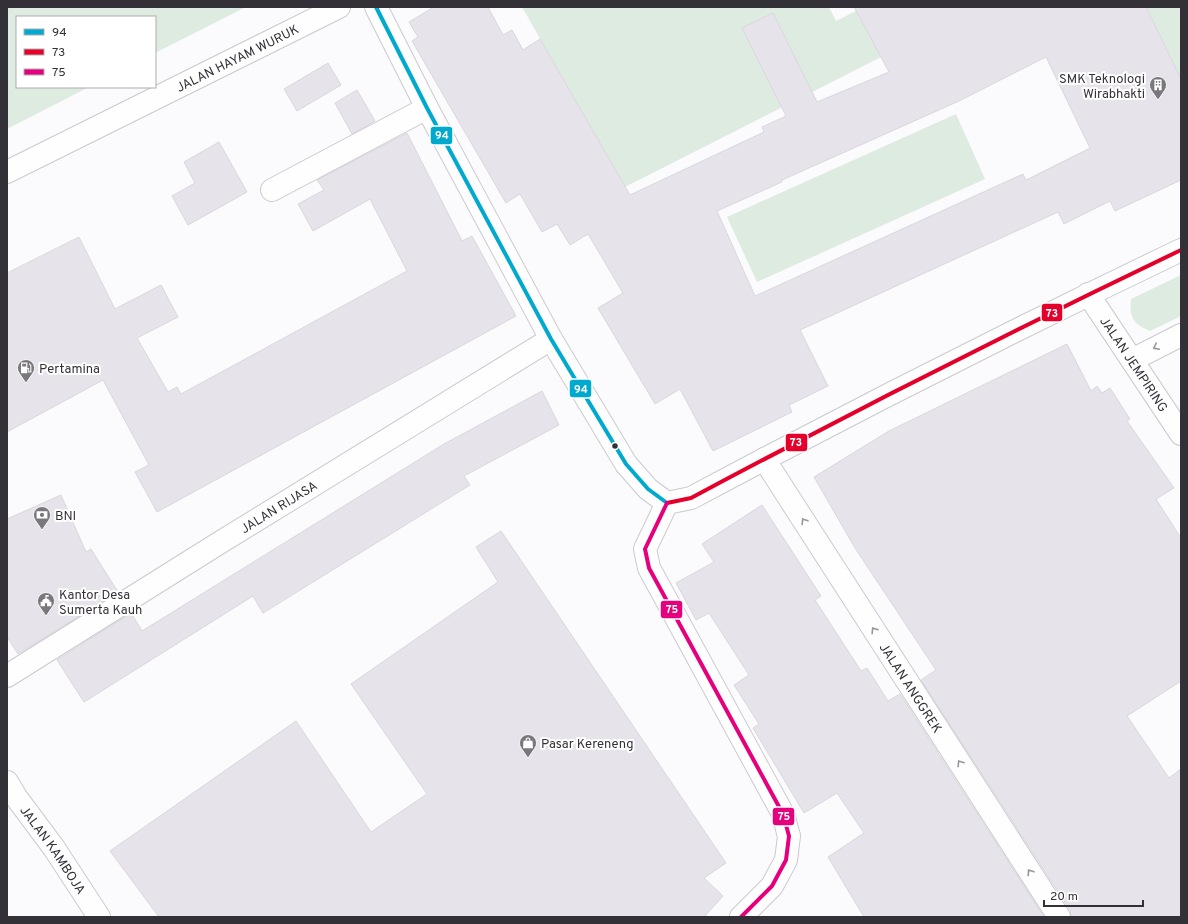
<svg xmlns="http://www.w3.org/2000/svg" width="1188" height="924" viewBox="0 0 1188 924" font-family="Overpass,sans-serif">
<style>
.green{fill:#deebe1}
.building{fill:#e6e3ea;stroke:#d9d7dc;fill-rule:evenodd}
.lines{fill:none;stroke-linecap:round;stroke-linejoin:round}
.minor-casing{stroke:#cccacf;stroke-width:24}
.tertiary-casing{stroke:#cccacf;stroke-width:24}
.secondary-casing{stroke:#cccacf;stroke-width:24}
.minor{stroke:#fefeff;stroke-width:22}
.tertiary{stroke:#fefeff;stroke-width:22}
.secondary{stroke:#fefeff;stroke-width:22}
.bus-1-casing{stroke:#fff;stroke-width:7}
.bus-2-casing{stroke:#fff;stroke-width:7}
.bus-3-casing{stroke:#fff;stroke-width:7}
.bus-1{stroke:#00a9ce;stroke-width:4}
.bus-2{stroke:#e4002b;stroke-width:4}
.bus-3{stroke:#e5007d;stroke-width:4}
.oneway{stroke:#99979c}
.bus-dot{fill:#343038;stroke:#fff;stroke-width:1.5}
.labels{text-anchor:middle;stroke-width:4;stroke-linejoin:round;paint-order:stroke}
.street-label{font-size:13px;fill:#343038;stroke:#fff}
.poi-label{font-size:13px;fill:#343038;stroke:#fff;text-anchor:start}
.line-badge{stroke:#fff;stroke-width:1.5}
.badge-label{font-size:11px;text-anchor:middle;font-weight:bold;fill:#fff}
</style>
<rect width="100%" height="100%" fill="#fbfafc"/>
<path class="green" d="M7 7H246L155 53V17H17V87H89L7 129Z
M522 7H829L836 21 856 11 881 57 625 187Z
M1146 7H1181V79Z
M956 114 985 179 757 282 727 217Z
M1181 275V316L1150 331C1133 324 1129 317 1131 299Z"/>
<path class="building" d="M434 7H488L503 35 512 30 523 50 540 39 630 195 764 132 762 127 786 116 742 28 773 13 817 102 889 72 854 7H1146L1181 79V180L1115 211 1110 201 1064 224 1058 212 800 330 828 386 789 405 792 412 713 451 680 389 655 404 598 308 623 293 588 234 570 245 557 224 542 232 520 194 506 203 412 41 418 37 409 22ZM1046 57 1090 148 1026 180 1023 174 755 296 717 211 782 182V180L959 101Z
M328 63 341 85 297 111 284 89Z
M357 90 375 121 352 134 335 103Z
M407 133 462 241 472 236 516 316 157 512 135 472 149 465 103 380 7 432V273L79 237 115 309 161 285 178 317 137 338 168 392 177 387 181 394 407 271 370 199 313 231 298 204 324 190 317 180Z
M219 142 247 192 188 225 172 196 195 183 184 162Z
M1067 344 1091 391 1097 386 1102 393 1110 388 1130 419 1127 421 1174 488 1156 499 1181 538V681L1127 716 1169 778 1181 769V917H1071L1070 910 921 680 936 670 855 548 814 477 889 431Z
M542 391 559 425 464 476 470 485 263 613 253 596 84 702 57 660 131 613 142 631 444 444Z
M61 495 86 552 91 549 118 592 18 654 7 637V519Z
M762 505 821 596 815 600 861 671 867 668 888 701 900 694 1044 917H864L828 857 864 833 837 793 804 813 753 728 759 724 734 685 749 675 709 613 696 620 676 583 714 562 702 544Z
M501 531 726 863 704 878 723 896 704 917H159L110 851 296 721 371 832 427 794 351 684 498 582 476 547Z"/>
<g class="lines">
<defs>
<g id="minor">
<path d="M376 7 427 108 551 339 626 464 648 489 667 503"/>
<path d="M272 190 427 108"/>
<path id="s1" d="M1088 294 1181 434"/>
<path d="M1132 360 1181 335"/>
<path id="s2" d="M764 459 1059 917"/>
<path d="M667 503 691 498C852 412 1016 329 1181 250"/>
<path d="M667 503 645 549 649 568 783 814 789 836 786 860 772 886 741 917"/>
<path id="s3" d="M7 676 216 545 551 339"/>
</g>
<g id="tertiary">
<path id="s4" d="M7 782 16 797 54 848 99 917"/>
</g>
<g id="secondary">
<path id="s5" d="M7 172 339 7"/>
</g>
</defs>
<use href="#minor" class="minor-casing"/>
<use href="#tertiary" class="tertiary-casing"/>
<use href="#secondary" class="secondary-casing"/>
<use href="#minor" class="minor"/>
<use href="#tertiary" class="tertiary"/>
<use href="#secondary" class="secondary"/>
<defs>
<path id="bus-1" d="M376 7 427 108 551 339 626 464 648 489 667 503"/>
<path id="bus-2" d="M667 503 691 498C852 412 1016 329 1181 250"/>
<path id="bus-3" d="M667 503 645 549 649 568 783 814 789 836 786 860 772 886 741 917"/>
</defs>
<use href="#bus-1" class="bus-1-casing"/>
<use href="#bus-2" class="bus-2-casing"/>
<use href="#bus-3" class="bus-3-casing"/>
<use href="#bus-1" class="bus-1"/>
<use href="#bus-2" class="bus-2"/>
<use href="#bus-3" class="bus-3"/>
</g>
<defs><path id="oneway-chevron" d="M-2-3.5L2.5 0L-2 3.5" fill="none" stroke-width="1.6" stroke-linecap="round" stroke-linejoin="round"/></defs>
<g class="oneway">
<use href="#oneway-chevron" transform="translate(1156 347) rotate(154)"/>
<use href="#oneway-chevron" transform="translate(804 521) rotate(-123)"/>
<use href="#oneway-chevron" transform="translate(874 630) rotate(-123)"/>
<use href="#oneway-chevron" transform="translate(960 763) rotate(-123)"/>
<use href="#oneway-chevron" transform="translate(1030 872) rotate(-123)"/>
</g>
<defs>
<symbol id="building-pin" viewBox="-11 -11 22 30"><path d="M0 17L-7.5 6A9.5 9.5 0 1 1 7.5 6Z" fill="#7a777d" stroke="#fff"/><path d="M-4-6H4V6H1V3H-1V6H-4ZM-2.5-4.3h1.7v1.8h-1.7ZM.8-4.3h1.7v1.8H.8ZM-2.5-1h1.7V.8h-1.7ZM.8-1h1.7V.8H.8Z" fill="#fff"/></symbol>
<symbol id="fuel-pin" viewBox="-11 -11 22 30"><path d="M0 17L-7.5 6A9.5 9.5 0 1 1 7.5 6Z" fill="#7a777d" stroke="#fff"/><path d="M-5.5-6h7V0h2V4h1.3V-2.5L3-4.5l.8-.8L6-3V5H2.5V1h-1V6h-7ZM-4.2-4.7v3.2H.2V-4.7Z" fill="#fff"/></symbol>
<symbol id="bank-pin" viewBox="-11 -11 22 30"><path d="M0 17L-7.5 6A9.5 9.5 0 1 1 7.5 6Z" fill="#7a777d" stroke="#fff"/><path d="M-6-4H6V4H-6ZM0-2.3a2.3 2.3 0 1 0 0 4.6a2.3 2.3 0 1 0 0-4.6Z" fill="#fff"/></symbol>
<symbol id="civic-pin" viewBox="-11 -11 22 30"><path d="M0 17L-7.5 6A9.5 9.5 0 1 1 7.5 6Z" fill="#7a777d" stroke="#fff"/><path d="M-.6-6.5H3V-4.5H.6V-3L4-1V1h2V6H-6V1h2V-1L-.6-3ZM-1.2 2.5V6h2.4V2.5Z" fill="#fff"/></symbol>
<symbol id="shop-pin" viewBox="-11 -11 22 30"><path d="M0 17L-7.5 6A9.5 9.5 0 1 1 7.5 6Z" fill="#7a777d" stroke="#fff"/><path d="M-5-2.5h2.3a2.7 3.5 0 0 1 5.4 0H5L5.5 6h-11ZM-1.5-2.5h3a1.5 2.3 0 0 0-3 0Z" fill="#fff"/></symbol>
</defs>
<g fill-rule="evenodd">
<use href="#building-pin" x="1148" y="75" width="20" height="27"/>
<use href="#fuel-pin" x="16" y="358" width="20" height="27"/>
<use href="#bank-pin" x="32" y="505" width="20" height="27"/>
<use href="#civic-pin" x="36" y="591" width="20" height="27"/>
<use href="#shop-pin" x="518" y="733" width="20" height="27"/>
</g>
<circle class="bus-dot" cx="615" cy="446" r="3.5"/>
<g class="labels">
<g class="street-label">
<text dy="5" stroke="none"><textPath href="#s5" startOffset="257">JALAN HAYAM WURUK</textPath></text>
<text dy="5" stroke="none"><textPath href="#s1" startOffset="84">JALAN JEMPIRING</textPath></text>
<text dy="5" stroke="none"><textPath href="#s3" startOffset="320">JALAN RIJASA</textPath></text>
<text dy="5" stroke="none"><textPath href="#s2" startOffset="272">JALAN ANGGREK</textPath></text>
<text dy="5" stroke="none"><textPath href="#s4" startOffset="82">JALAN KAMBOJA</textPath></text>
</g>
<g class="poi-label">
<text x="1145" y="83" text-anchor="end">SMK Teknologi<tspan x="1145" dy="15">Wirabhakti</tspan></text>
<text x="39" y="373">Pertamina</text>
<text x="55" y="520">BNI</text>
<text x="59" y="599">Kantor Desa<tspan x="59" dy="15">Sumerta Kauh</tspan></text>
<text x="541" y="748">Pasar Kereneng</text>
</g>
</g>
<g class="line-badge">
<rect x="430" y="126" width="23" height="19" rx="4" fill="#00a9ce"/>
<rect x="1041" y="303" width="22" height="19" rx="4" fill="#e4002b"/>
<rect x="569" y="379" width="23" height="19" rx="4" fill="#00a9ce"/>
<rect x="785" y="433" width="23" height="19" rx="4" fill="#e4002b"/>
<rect x="660" y="600" width="23" height="19" rx="4" fill="#e5007d"/>
<rect x="772" y="807" width="23" height="19" rx="4" fill="#e5007d"/>
</g>
<g class="badge-label">
<text x="442" y="139">94</text>
<text x="1052" y="317">73</text>
<text x="581" y="393">94</text>
<text x="796" y="446">73</text>
<text x="672" y="613">75</text>
<text x="784" y="820">75</text>
</g>
<rect width="1188" height="924" fill="none" stroke="#343038" stroke-width="16"/>
<rect x="16" y="16" width="140" height="72" fill="#ffffff" stroke="#aeacaf"/>
<rect x="24" y="29" width="20" height="6" fill="#00a9ce" stroke="#aeacaf"/>
<text x="52" y="36" font-size="12" fill="#343038">94</text>
<rect x="24" y="49" width="20" height="6" fill="#e4002b" stroke="#aeacaf"/>
<text x="52" y="56" font-size="12" fill="#343038">73</text>
<rect x="24" y="69" width="20" height="6" fill="#e5007d" stroke="#aeacaf"/>
<text x="52" y="76" font-size="12" fill="#343038">75</text>
<path d="M1044 900v6h99v-6" fill="none" stroke="#343038" stroke-width="2"/>
<text x="1050" y="900" font-size="12" fill="#343038" stroke="#ffffff" stroke-width="3" paint-order="stroke">20 m</text>
</svg>
